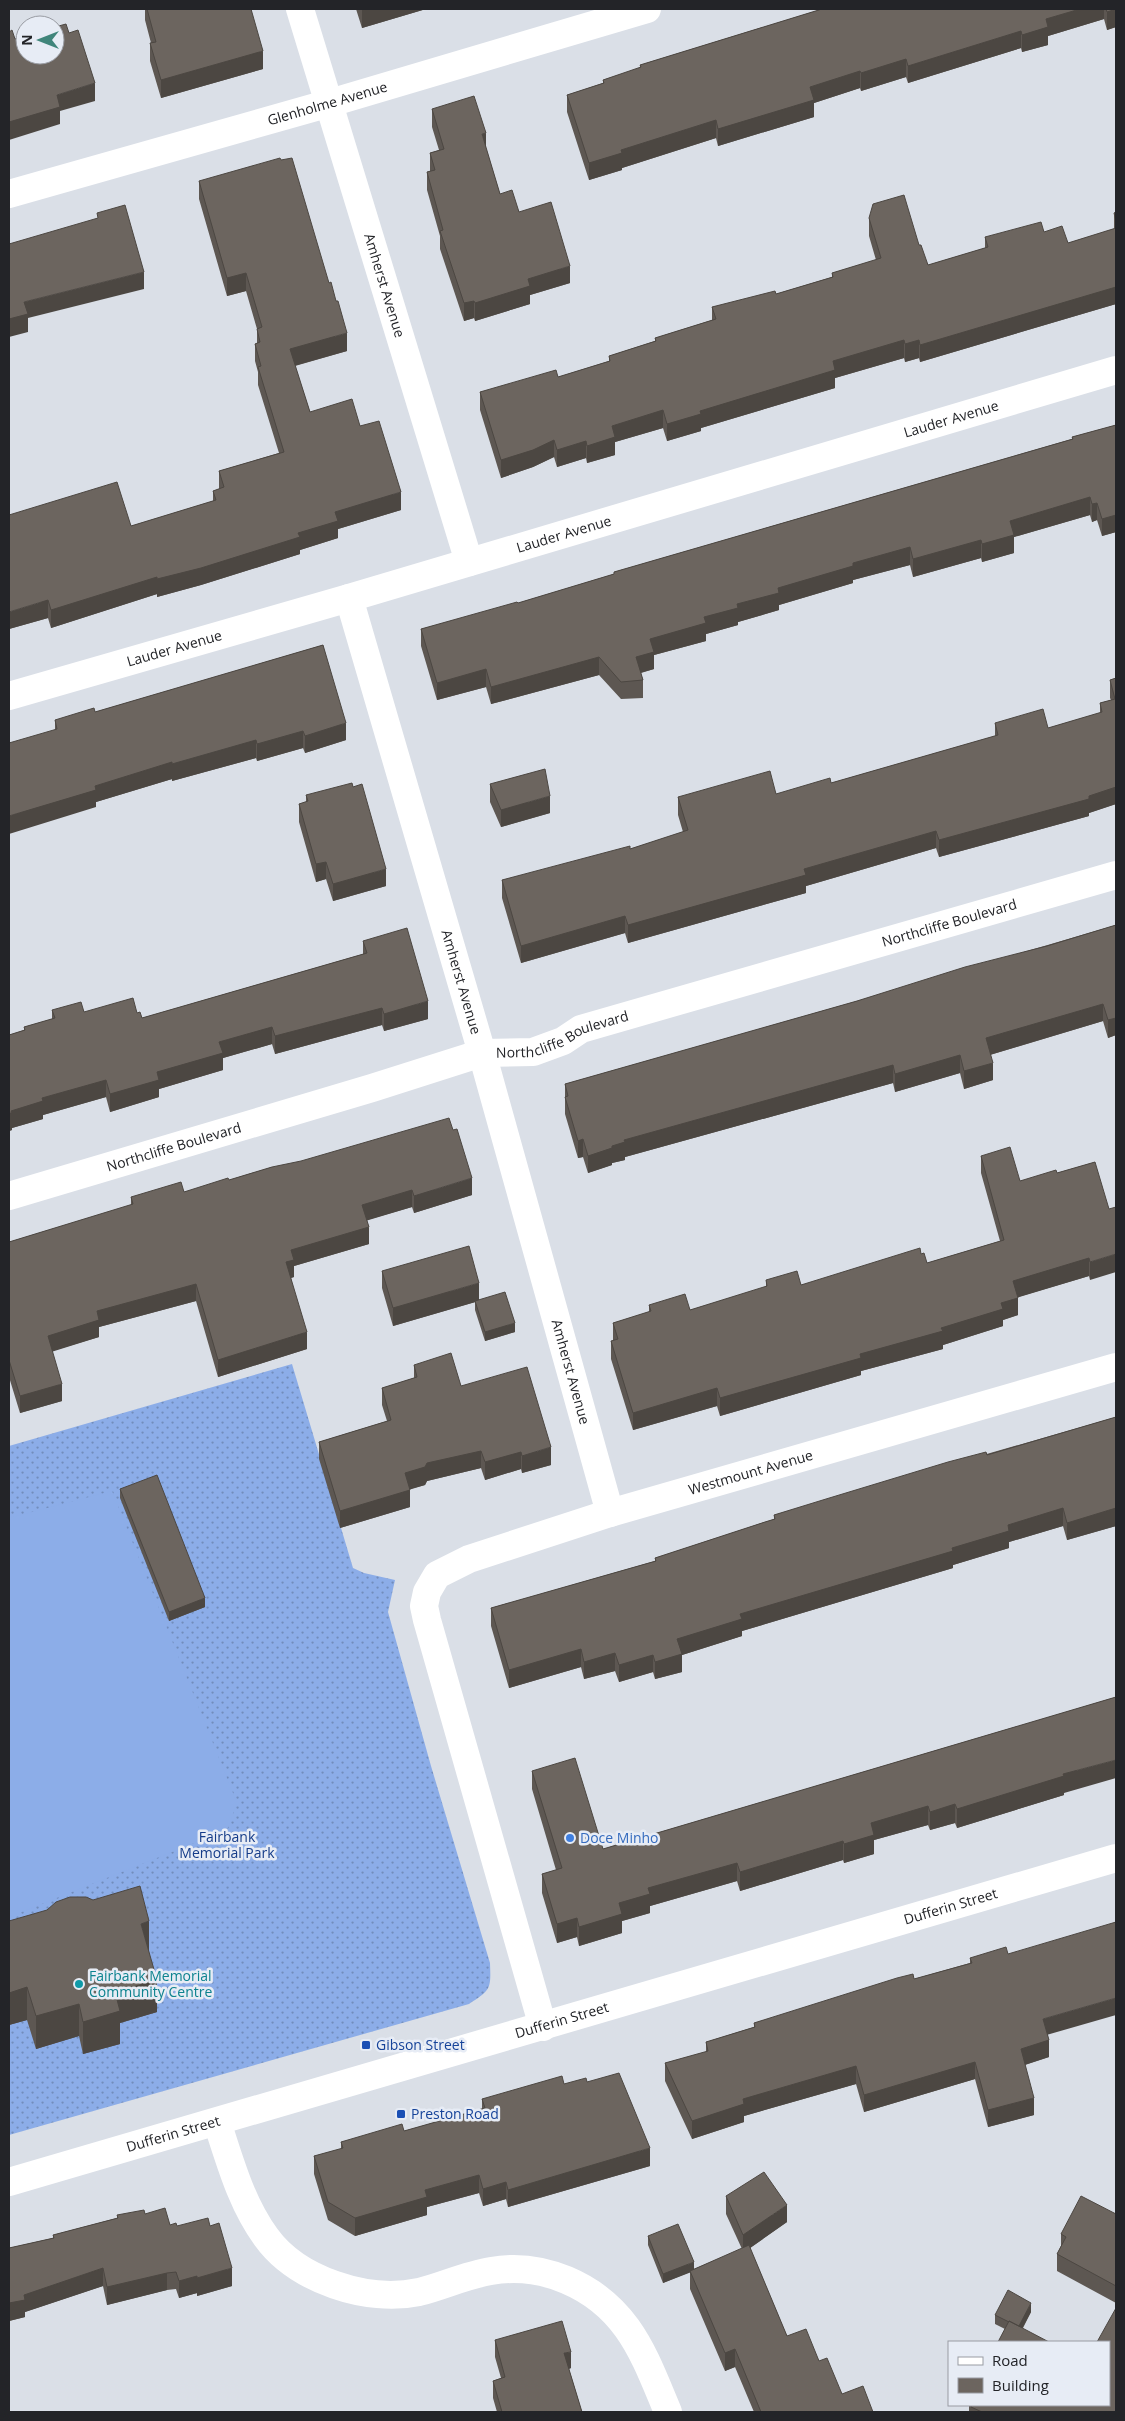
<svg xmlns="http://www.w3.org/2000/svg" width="1125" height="2421" viewBox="0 0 1125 2421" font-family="'Open Sans',sans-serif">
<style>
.grass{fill:url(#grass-dots)}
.pitch{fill:#8cade8}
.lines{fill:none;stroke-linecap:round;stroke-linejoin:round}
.street{stroke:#fff;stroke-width:28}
.secondary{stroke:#fff;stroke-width:28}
.wall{fill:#5d5752}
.shaded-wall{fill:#4c4742}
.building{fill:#6c655f;stroke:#4c4742}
.shop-dot{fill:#3f7fe0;stroke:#e7ecf5;stroke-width:2}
.culture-dot{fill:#0f9aa8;stroke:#e7ecf5;stroke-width:2}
.transit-dot{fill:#1a4fb4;stroke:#e7ecf5;stroke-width:2}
.labels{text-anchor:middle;stroke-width:5;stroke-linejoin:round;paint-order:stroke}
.street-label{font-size:14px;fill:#232428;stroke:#e7ecf5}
.park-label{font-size:14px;fill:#153c89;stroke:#e7ecf5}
.shop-label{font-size:14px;fill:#366cbe;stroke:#e7ecf5;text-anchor:start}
.culture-label{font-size:14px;fill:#0d838f;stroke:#e7ecf5;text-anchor:start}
.transit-label{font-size:14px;fill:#164399;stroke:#e7ecf5;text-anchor:start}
</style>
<defs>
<pattern id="grass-dots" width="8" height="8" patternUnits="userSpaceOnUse" patternTransform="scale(1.25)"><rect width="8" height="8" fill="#8cade8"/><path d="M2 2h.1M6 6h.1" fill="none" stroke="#728dbc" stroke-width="1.8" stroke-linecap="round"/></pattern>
</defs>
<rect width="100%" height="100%" fill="#dadfe7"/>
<path class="grass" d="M292 1364 353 1568 364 1573 395 1580 388 1612 431 1766 490 1963C491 1989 491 1990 469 2004L9 2135V1446Z"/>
<path class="pitch" d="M112 1491 237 1803 227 1830 9 1917V1518Z"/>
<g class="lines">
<g class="street">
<path id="s1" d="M300 9 469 562"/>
<path id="s2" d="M9 194 330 103 647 9"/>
<path id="s3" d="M349 598 482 1053 610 1513"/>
<path id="s4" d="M9 696 349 598 1116 370"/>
<path id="s5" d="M9 1196 372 1088 482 1053 533 1052 563 1041 581 1029 1116 875"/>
<path id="s6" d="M543 2027 427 1620 424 1606 427 1592 437 1575 469 1559 610 1513 1116 1367"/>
<path d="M217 2122C230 2161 241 2203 266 2237 297 2280 367 2303 419 2292 443 2286 466 2275 491 2271 542 2262 596 2285 627 2328 645 2353 656 2384 668 2412"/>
</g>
<path class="secondary" id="s7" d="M9 2182 1116 1858"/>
</g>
<path class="wall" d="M145 9H251L263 69 161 98 150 61V43H151L145 20Z
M356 9H426L362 28Z
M822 9H1116V27L1107 30 1104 19 1048 36V45L1022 52 1021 48 908 83 906 77 861 91 860 88 814 103V117L718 146 716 138 622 168V170L589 180 567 112V95L603 83V80L640 68V65Z
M432 109 486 148 500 194 519 212 570 283 530 295V304L475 321 474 318 464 321 440 249V236L427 190V172L430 171V153L439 150 432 127Z
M199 181 347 351 295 366 310 412 360 426 401 510 338 529V538L300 550V554L201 585 157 597V594L51 628 48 618 9 629 131 526 213 501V491L219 489V471L279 453 258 385V372L255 361V344L257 343V329L246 291 227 296 199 199Z
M1116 212V304L920 362 919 358 905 362 904 358 835 378V388L701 428V431L667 441 663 428 615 442V455L587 463 586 458 557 467 554 457 533 467 501 478 480 410V392L558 377 609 361V356L655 341V338L712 320V307L776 294 832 277V273L876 260 869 236V218L919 245 928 265 985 248V237L1044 232 1068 243 1114 229V213Z
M1116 425V532L1102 536 1097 520 1092 522 1090 515 1014 537V553L982 562 981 558 913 577 910 565 853 580V583L779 605V610L738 622V625L706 634V641L654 655V669L641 673 643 680V698L621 699 599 675 491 704 486 687 437 700 421 646V629L518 603 614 574V572L1072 439V437Z
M323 645 346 740 305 753 303 748 257 761 256 758 172 781V779L96 802V807L55 730V720L95 712Z
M1116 678V804L1089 813V816L939 857 936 848 806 886V893L628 943 625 933 521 963 502 898V880L630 849 683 832 678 815V797L776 794 831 783 995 736V723L1048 728 1100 713V703L1111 700 1110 698V680Z
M490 784 550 813 501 827 490 802Z
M306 795 386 886 333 901 326 879 316 882 299 822V804L306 802Z
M1116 925V1035L1108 1038 1103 1021 990 1055 993 1080 964 1089 960 1073 895 1092 893 1083 625 1157V1160L612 1163V1165L588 1173 583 1157 578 1158 565 1114V1084L857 1001Z
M363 941 428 1019 384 1031 382 1025 275 1054 272 1044 223 1058V1070L159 1089V1097L110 1112 106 1097 43 1115V1119L12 1128V1130L9 1131V1035L24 1030V1027L52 1019V1010L84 1012 137 1013 142 1018 363 954Z
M981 1156 1020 1181 1057 1173 1095 1162 1090 1280 1089 1276 1018 1297V1315L1003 1320V1326L943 1345V1349L861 1371V1375L720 1416 717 1406 633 1430 611 1359V1341H613V1323L649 1312V1305L690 1310 766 1287V1280L801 1285 921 1254 927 1263 1000 1241 981 1173Z
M272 1167 472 1195 414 1213 412 1207 367 1220 369 1244 294 1266V1277L291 1278 307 1349 218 1377 196 1301 99 1327V1337L52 1351 62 1401 20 1413 9 1377V1242L131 1205V1197L184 1192 229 1180Z
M382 1271 479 1300 515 1332 485 1341 475 1310V1302L393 1326 382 1288Z
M414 1365 461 1386 551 1465 522 1473 521 1469 485 1480 481 1468 427 1481 425 1485 410 1489V1507L340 1528 319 1459V1442L387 1421 382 1405V1388L414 1378Z
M1116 1417V1526L1067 1540 1063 1526 1009 1542V1548L953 1565V1568L742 1631V1636L682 1655V1672L655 1679 653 1672 619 1682 615 1671 584 1679 581 1667 509 1688 491 1626V1608L655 1561V1558L765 1522 774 1519V1515Z
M120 1489 205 1607 169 1621 120 1498Z
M1116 1697 1064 1793V1795L957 1828 955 1823 930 1830 928 1825 874 1840V1854L844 1863 843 1860 740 1891 737 1881 650 1906V1913L622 1921V1933L579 1946 577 1937 557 1943 542 1893V1874L556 1870 532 1789V1771L603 1849Z
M9 1921 149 1952 157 2012 120 2023V2044L83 2054 79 2036 36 2049 27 2020 9 2025Z
M1008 1954 1048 2035 1049 2057 1025 2065 1034 2115 988 2127 975 2079 864 2112 856 2084 744 2116V2122L692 2139 665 2081V2063L706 2052V2042L754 2027V2023L914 1979 970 1963V1958Z
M587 2082 650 2166 508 2207 506 2199 483 2206 479 2193 427 2207V2215L355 2236 328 2220 314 2174V2156L341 2149V2142L404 2131 482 2109V2099L564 2084Z
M726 2196 787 2222 750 2248 787 2336 819 2361 842 2394 873 2412H754L735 2367 725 2371 690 2289V2272L663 2283 648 2245V2236L694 2269 742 2249 726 2214Z
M145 2214 170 2225 177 2226H210L232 2286 197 2296V2293L179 2298 176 2289 167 2290 107 2305 103 2286 25 2312V2317L9 2321V2248L53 2238V2235L117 2218V2215Z
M1116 2214V2303L1057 2271V2254L1061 2246V2234Z
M1031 2312 1023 2328 1005 2329 995 2324V2315Z
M495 2340 571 2368 569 2369 582 2412H497L493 2398V2381L501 2378 495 2357Z
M969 2405H1109L1116 2412H969Z"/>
<path class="shaded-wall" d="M367 9H426L362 28V10Z
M1080 9H1104V19L1048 36V45L1022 52V35L1046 19Z
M1116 9V27L1107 30V12Z
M1021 31V48L908 83V66Z
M263 51V69L161 98V80Z
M906 59V77L861 91V73Z
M860 71V88L814 103V117L718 146V129L810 87Z
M95 83V101L60 111V124L9 140V122L57 95Z
M716 120V138L622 168V170L589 180V163L621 150Z
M486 133V151L482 134Z
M570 266V283L530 295V304L475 321V303L528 279Z
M144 272V289L28 318V332L9 337V319L24 302Z
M246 273V291L227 296V278Z
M1116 287V304L920 362V345Z
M474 301V318L464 321V303Z
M347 333V351L290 367V349Z
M904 340V358L835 378V388L701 428V431L667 441V424L700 411 833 361Z
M919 340V358L905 362V344Z
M663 410V428L615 442V455L587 463V446L612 426Z
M554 440V457L533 467 501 478V460Z
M586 441V458L557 467V450Z
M401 492V510L338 529V538L300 550V554L201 585 157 597V579L298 533 335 512Z
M1090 497V515L1014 537V553L982 562V544L1010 521Z
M1097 503V520L1092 522V504Z
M1116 515V532L1102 536V519Z
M981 540V558L913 577V559Z
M910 547V565L853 580V583L779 605V610L738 622V625L706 634V641L654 655V669L636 674V657L650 639 778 588 853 563Z
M157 577V594L51 628V610Z
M48 600V618L9 629V612Z
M599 657V675L491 704V687Z
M486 669V687L437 700V683Z
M346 723V740L305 753V736Z
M303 731V748L257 761V744Z
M256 740V758L172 781V764Z
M172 762V779L96 802V807L9 834V816L95 786Z
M1116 787V804L1089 813V816L939 857V840L1089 796Z
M550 796V813L501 827V810Z
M936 831V848L806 886V893L628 943V925L804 869Z
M326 862V879L316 882V864Z
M386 869V886L333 901V884Z
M625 916V933L521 963V946Z
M428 1001V1019L384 1031V1014Z
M1103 1004V1021L986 1056V1038Z
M382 1008V1025L275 1054V1036Z
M1116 1018V1035L1108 1038V1020Z
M272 1027V1044L223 1058V1070L159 1089V1097L110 1112V1094L219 1042Z
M960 1055V1073L895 1092V1074Z
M993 1063V1080L964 1089V1071Z
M893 1065V1083L625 1157V1160L612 1163V1165L588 1173V1156L624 1140Z
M106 1080V1097L43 1115V1119L12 1128V1130L9 1131V1113L11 1111 42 1098Z
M583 1139V1157L578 1158V1141Z
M472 1178V1195L414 1213V1196Z
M412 1190V1207L362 1222V1205Z
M369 1227V1244L294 1266V1277L286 1279V1262L291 1250Z
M1116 1254V1272L1090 1280V1262Z
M1089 1258V1276L1013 1299V1281Z
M479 1283V1301L393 1326V1308Z
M196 1284V1301L99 1327V1337L48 1353V1336L97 1311Z
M1018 1298V1315L1003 1320V1326L943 1345V1349L861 1371V1375L720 1416V1398L941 1328 1001 1303Z
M515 1323V1332L485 1341V1332Z
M307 1332V1349L218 1377V1360Z
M62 1384V1401L20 1413V1396Z
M717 1388V1406L633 1430V1413Z
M551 1447V1465L522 1473V1456Z
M481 1451V1468L427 1481 425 1485 405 1491V1473L427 1463Z
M521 1452V1469L485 1480V1462Z
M410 1490V1507L340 1528V1511Z
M1063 1508V1526L1009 1542V1548L953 1565V1568L742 1631V1636L682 1655V1672L655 1679V1662L677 1639 740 1614 952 1548 1008 1525Z
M1116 1508V1526L1067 1540V1523Z
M205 1598V1607L169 1621V1612Z
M581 1649V1667L509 1688V1670Z
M615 1653V1671L584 1679V1662Z
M653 1655V1672L619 1682V1665Z
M1116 1760V1778L1064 1793V1795L957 1828V1809L1063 1774Z
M955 1804V1823L930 1830V1812Z
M928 1806V1825L874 1840V1854L844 1863V1844L871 1823Z
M843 1841V1860L740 1891V1872Z
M737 1863V1881L650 1906V1913L622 1921V1933L579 1946V1927L619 1903 648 1888Z
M577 1918V1937L557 1943V1924Z
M149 1921V1954L141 1924Z
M157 1980V2012L120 2023V2044L83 2054V2022L115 1992Z
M27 1987V2020L9 2025V1993Z
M1116 1998V2015L1043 2036V2019Z
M79 2004V2036L36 2049V2016Z
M1049 2040V2057L1021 2066V2049Z
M975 2062V2079L864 2112V2095Z
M856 2066V2084L744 2116V2122L692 2139V2121L743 2099Z
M1034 2098V2115L988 2127V2110Z
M650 2148V2166L508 2207V2190Z
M479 2175V2193L427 2207V2215L355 2236V2218L425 2190Z
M506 2182V2199L483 2206V2189Z
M787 2205V2222L743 2253V2235Z
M694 2262V2271L663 2283V2274Z
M103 2268V2286L25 2312V2317L9 2321V2303L24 2295Z
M232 2268V2286L197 2296V2278Z
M167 2273V2290L107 2305V2287Z
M197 2276V2293L179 2298V2281Z
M1031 2303V2312L1018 2336V2327Z
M735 2349V2367L725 2371V2353Z
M571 2352V2368L564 2370V2353Z"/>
<path class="building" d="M147 9H251L263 51 161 80 150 43 156 42Z
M822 9H1080L1046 19 1048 27 1022 35 1021 31 908 66 906 59 861 73 860 71 810 87 814 100 718 129 716 120 621 150 622 153 589 163 567 95 604 83 603 80 641 67 640 65Z
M1106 9H1116L1107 12Z
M66 24 69 33 78 30 95 83 57 95 60 107 9 122V32L12 30 15 39 25 36V55H55V27Z
M474 96 486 133 482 134 500 194 512 190 519 212 551 202 570 266 528 279 530 286 475 303 474 301 464 303 440 231 443 230 427 172 435 170 430 153 444 149 432 109Z
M280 158 281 160 292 158 329 283 331 282 336 301H338L347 333 290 349 310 412 352 399 360 426 379 421 401 492 335 512 338 521 298 533 300 537 201 568 157 579V577L51 610 48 600 9 612V515L117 482 131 526 216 500 213 491 224 487 219 471 284 452 258 367 261 366 255 344 260 342 257 329 262 327 246 273 227 278 199 181Z
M904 195 919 245H921L928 265 988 247 985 237 1041 222 1044 232 1062 226 1068 243 1116 228V287L920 345 919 340 905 344 904 340 833 361 835 370 700 411 701 414 667 424 663 410 612 426 615 437 587 446 586 441 557 450 554 440 533 450 501 460 480 392 556 370 558 377 610 361 609 356 656 341 655 338 716 319 712 307 775 291 776 294 833 277 832 273 881 258 869 218 873 204Z
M125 205 144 272 24 302 28 314 9 319V244L98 218 97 213Z
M1116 212V221L1114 213Z
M1116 425V515L1102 519 1097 503 1092 504 1090 497 1010 521 1014 535 982 544 981 540 913 559 910 547 853 563V566L778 588 779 593 737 604 738 608 704 617 706 623 650 639 654 652 636 657 643 680 621 682 599 657 491 687 486 669 437 683 421 629 517 602 518 603 614 574V572L1073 439 1072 437Z
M323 645 346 723 305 736 303 731 257 744 256 740 172 764V762L95 786 96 790 9 816V743L57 729 55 720 94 708 95 712Z
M1116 678V787L1089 796V799L939 840 936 831 804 869 806 875 628 925 625 916 521 946 502 880 630 846V849L688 830 678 797 770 771 776 794 830 778 831 783 998 735 995 723 1043 709 1048 728 1102 712 1100 703 1115 699 1110 680Z
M545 769 550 796 501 810 490 784Z
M352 783 353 787 362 784 386 869 333 884 326 862 316 864 299 804 308 801 306 795Z
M1116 925V1018L1108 1020 1103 1004 986 1038 993 1063 964 1071 960 1055 895 1074 893 1065 624 1140 625 1142 612 1146V1148L588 1156 583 1139 578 1141 565 1097 568 1096 565 1084 857 1001 965 967 1047 946Z
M407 928 428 1001 384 1014 382 1008 275 1036 272 1027 219 1042 223 1053 157 1072 159 1080 110 1094 106 1080 42 1098 43 1101 11 1111 12 1113H9V1035L25 1030 24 1027 55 1018 52 1010 81 1002 84 1012 133 998 137 1013 140 1012 142 1018 367 953 363 941Z
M449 1118 453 1130 457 1129 472 1178 414 1196 412 1190 362 1205 369 1227 291 1250 294 1260 286 1262 307 1332 218 1360 196 1284 97 1311 99 1320 48 1336 62 1384 20 1396 9 1360V1242L133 1204 131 1197 181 1182 184 1192 228 1178 229 1180 272 1167 301 1161Z
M1010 1147 1020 1181 1056 1170 1057 1173 1095 1162 1109 1209 1116 1207V1254L1090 1262 1089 1258 1013 1281 1018 1298 1001 1303 1003 1309 941 1328 943 1331 860 1354 861 1358 720 1398 717 1388 633 1413 611 1341 618 1339 613 1323 651 1311 649 1305 685 1294 690 1310 767 1286 766 1280 797 1271 801 1285 920 1248 921 1254 924 1253 927 1263 1004 1240 981 1156Z
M469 1246 479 1283 393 1308 382 1271Z
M505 1292 515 1323 485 1332 475 1301Z
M451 1353 461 1386 527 1367 551 1447 522 1456 521 1452 485 1462 481 1451 427 1463 425 1467 405 1473 410 1490 340 1511 319 1442 391 1420 382 1388 417 1377 414 1365Z
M1116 1417V1508L1067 1523 1063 1508 1008 1525 1009 1531 952 1548 953 1551 740 1614 742 1619 677 1639 682 1654 655 1662 653 1655 619 1665 615 1653 584 1662 581 1649 509 1670 491 1608 656 1561 655 1558 765 1522 775 1519 774 1515 826 1499 948 1462 986 1452 987 1455Z
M157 1475 205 1598 169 1612 120 1489Z
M1116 1697V1760L1063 1774 1064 1776 957 1809 955 1804 930 1812 928 1806 871 1823 874 1835 844 1844 843 1841 740 1872 737 1863 648 1888 650 1894 619 1903 622 1914 579 1927 577 1918 557 1924 542 1874 562 1868 532 1771 575 1758 603 1849Z
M140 1886 149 1921 141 1924 157 1980 115 1992 120 2011 83 2022 79 2004 36 2016 27 1987 9 1993V1921L47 1910 56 1902 70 1897H86L93 1900Z
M1116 1922V1998L1043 2019 1049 2040 1021 2049 1034 2098 988 2110 975 2062 864 2095 856 2066 743 2099 744 2104 692 2121 665 2063 708 2051 706 2042 755 2027 754 2023 897 1978 913 1974 914 1979 972 1963 970 1958 1006 1947 1008 1954Z
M619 2073 650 2148 508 2190 506 2182 483 2189 479 2175 425 2190 427 2197 355 2218 328 2202 314 2156 343 2148 341 2142 402 2124 404 2131 485 2108 482 2099 562 2076 564 2084 586 2078 587 2082Z
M764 2172 787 2205 743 2235 726 2196Z
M1081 2196 1116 2214V2286L1057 2254 1066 2237 1061 2234Z
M165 2208 170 2225 176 2223 177 2226 208 2218 210 2226 219 2223 232 2268 197 2278V2276L179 2281 176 2272 167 2273 107 2287 103 2268 24 2295 25 2300 9 2303V2248L54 2238 53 2235 118 2218 117 2215 144 2210 145 2214Z
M678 2224 694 2262 663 2274 648 2236Z
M749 2245 787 2336 806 2329 819 2361 827 2358 842 2394 863 2386 873 2412H761L735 2349 725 2353 690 2271Z
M1008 2290 1031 2303 1019 2326 1009 2321V2322L995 2315Z
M1116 2308V2412H982L971 2407 972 2405H1109V2342H1097Z
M562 2321 571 2352 564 2353 582 2412H502L493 2381 505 2377 495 2340Z
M1009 2321 1049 2342H998Z"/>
<circle class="shop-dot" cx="570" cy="1838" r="5"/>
<circle class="culture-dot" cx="79" cy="1984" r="5"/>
<g class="transit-dot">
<rect x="361" y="2040" width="10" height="10" rx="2.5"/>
<rect x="396" y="2109" width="10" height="10" rx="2.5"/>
</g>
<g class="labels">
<g class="street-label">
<text dy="5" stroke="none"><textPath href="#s2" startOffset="331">Glenholme Avenue</textPath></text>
<text dy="5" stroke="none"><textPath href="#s1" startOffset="289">Amherst Avenue</textPath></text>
<text dy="5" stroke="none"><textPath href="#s4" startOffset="982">Lauder Avenue</textPath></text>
<text dy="5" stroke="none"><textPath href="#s4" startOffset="578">Lauder Avenue</textPath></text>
<text dy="5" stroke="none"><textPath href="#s4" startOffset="172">Lauder Avenue</textPath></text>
<text dy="5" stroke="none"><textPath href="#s5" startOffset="982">Northcliffe Boulevard</textPath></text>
<text dy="5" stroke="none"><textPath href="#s3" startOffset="400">Amherst Avenue</textPath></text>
<text dy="5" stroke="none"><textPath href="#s5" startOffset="578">Northcliffe Boulevard</textPath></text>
<text dy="5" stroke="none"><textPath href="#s5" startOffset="172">Northcliffe Boulevard</textPath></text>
<text dy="5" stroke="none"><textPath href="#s3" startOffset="805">Amherst Avenue</textPath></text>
<text dy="5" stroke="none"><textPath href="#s6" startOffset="802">Westmount Avenue</textPath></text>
<text dy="5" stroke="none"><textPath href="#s7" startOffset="981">Dufferin Street</textPath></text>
<text dy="5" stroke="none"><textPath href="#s7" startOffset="576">Dufferin Street</textPath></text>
<text dy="5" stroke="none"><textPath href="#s7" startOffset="171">Dufferin Street</textPath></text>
</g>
<g class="park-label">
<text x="227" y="1842">Fairbank<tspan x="227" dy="16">Memorial Park</tspan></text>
</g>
<g class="shop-label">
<text x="580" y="1843">Doce Minho</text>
</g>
<g class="culture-label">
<text x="89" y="1981">Fairbank Memorial<tspan x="89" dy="16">Community Centre</tspan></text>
</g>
<g class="transit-label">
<text x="376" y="2050">Gibson Street</text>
<text x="411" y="2119">Preston Road</text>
</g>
</g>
<rect width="1125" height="2421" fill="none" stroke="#232428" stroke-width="20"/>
<rect x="948" y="2341" width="162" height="65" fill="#e7ecf5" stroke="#999ca3"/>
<rect x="958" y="2357" width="25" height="8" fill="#ffffff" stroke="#999ca3"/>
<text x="992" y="2366" font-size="15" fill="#232428">Road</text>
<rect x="958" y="2378" width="25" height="15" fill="#6c655f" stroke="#999ca3"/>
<text x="992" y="2391" font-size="15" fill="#232428">Building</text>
<g transform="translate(40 40) rotate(270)"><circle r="24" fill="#e7ecf5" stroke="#999ca3"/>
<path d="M0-4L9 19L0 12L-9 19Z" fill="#40857b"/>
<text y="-8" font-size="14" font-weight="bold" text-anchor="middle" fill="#232428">N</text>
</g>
</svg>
